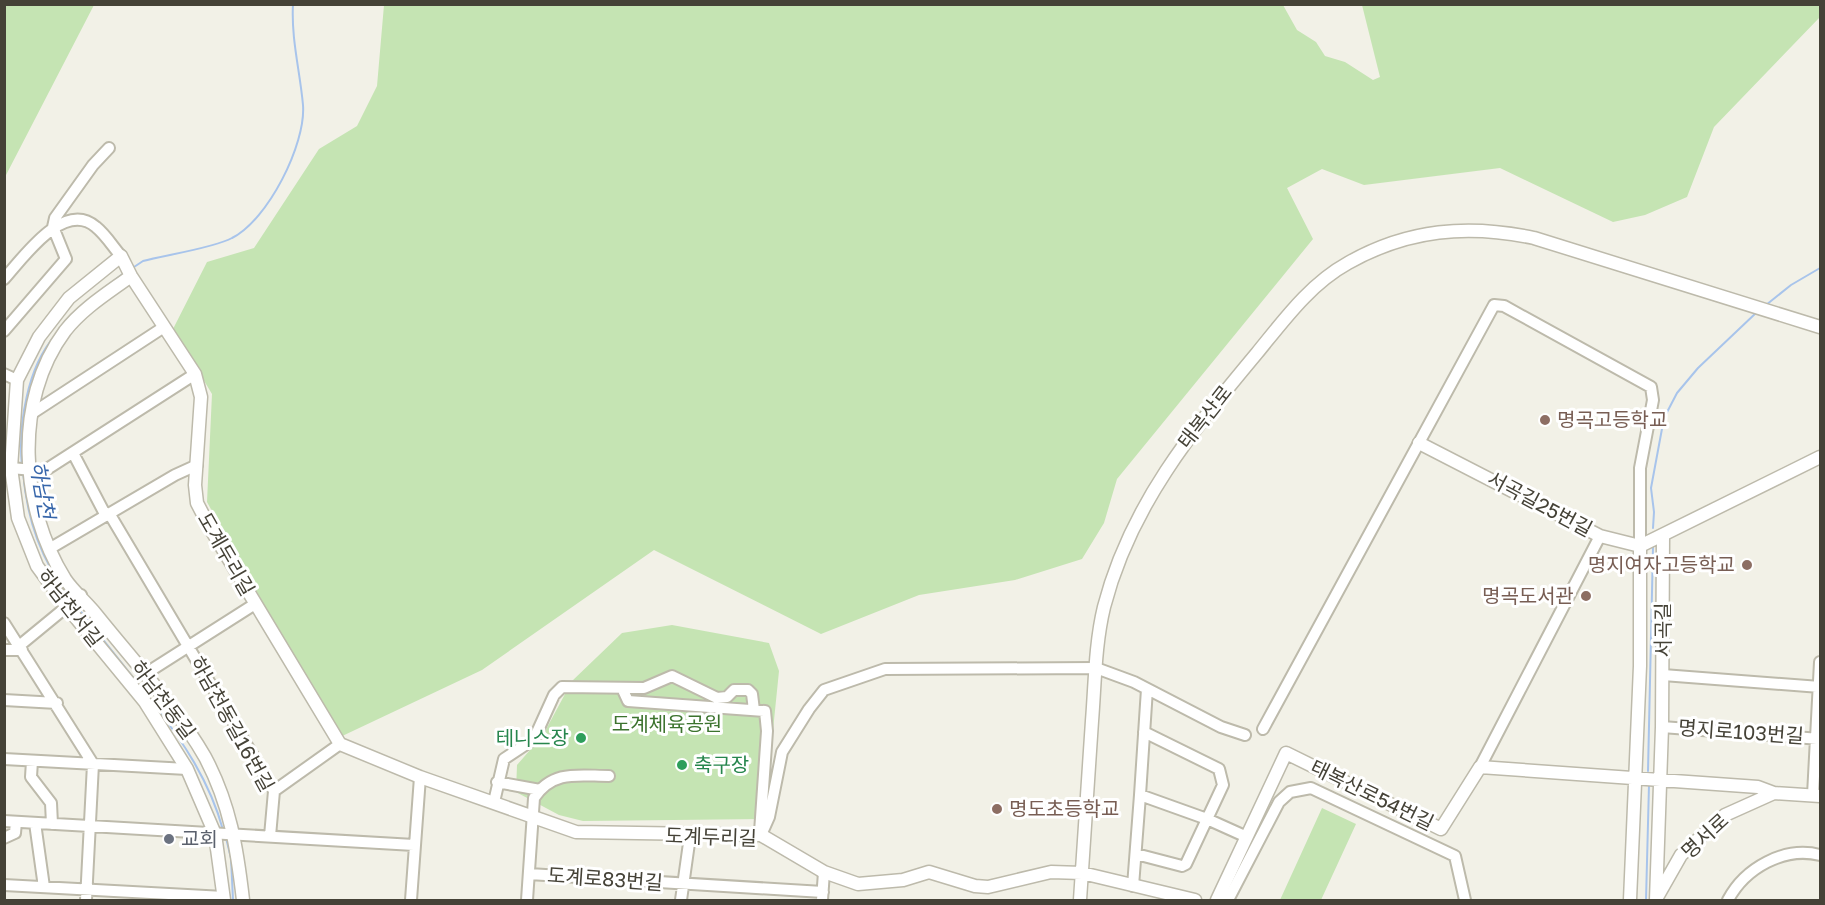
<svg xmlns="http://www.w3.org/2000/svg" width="1825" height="905" viewBox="0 0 1825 905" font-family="'Golos Text','Noto Sans KR',sans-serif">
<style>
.green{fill:#c5e4b3}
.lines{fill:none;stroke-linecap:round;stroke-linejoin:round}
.stream{stroke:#a8c4eb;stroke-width:2}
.minor-casing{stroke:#bdbaab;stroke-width:14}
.tertiary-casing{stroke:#bdbaab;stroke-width:15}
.minor{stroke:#fff;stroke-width:10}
.tertiary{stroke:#fff;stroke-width:12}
.education-dot{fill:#8d6e63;stroke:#fff;stroke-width:2}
.leisure-dot{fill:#2e9e5b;stroke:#fff;stroke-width:2}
.worship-dot{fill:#6b7280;stroke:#fff;stroke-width:2}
.labels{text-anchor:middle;stroke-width:6;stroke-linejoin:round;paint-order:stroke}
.street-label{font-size:20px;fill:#454237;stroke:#fff}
.education-label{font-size:20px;fill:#785e54;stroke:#fff;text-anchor:start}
.park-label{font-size:20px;fill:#3c732e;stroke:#fff}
.leisure-label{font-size:20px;fill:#27864d;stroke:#fff;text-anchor:end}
.worship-label{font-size:20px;fill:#5b616d;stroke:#fff;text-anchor:start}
.water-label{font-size:21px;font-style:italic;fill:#3766aa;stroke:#fff}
</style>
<rect width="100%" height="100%" fill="#f2f1e7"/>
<path class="green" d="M5 4 94 5 5 177 4 5Z
M384 5H1283L1297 30 1316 42 1325 56 1345 62 1373 80 1380 77 1362 5H1820V17L1714 127 1687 197 1645 215 1613 222 1500 168 1364 185 1322 169 1287 188 1313 239 1117 479 1104 523 1082 559 1015 580 919 595 821 634 654 550 482 670 338 738 207 502 212 394 173 329 207 262 254 248 319 149 357 126 377 86Z
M672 625 769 643 779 671 764 819 583 821 559 815 516 792 517 765 543 735 572 681 622 633Z
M1322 808 1356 824 1321 900H1280Z"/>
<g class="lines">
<path class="stream" d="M131 269 143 261C165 255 214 248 232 238 268 220 306 144 303 105 300 71 291 39 293 4
M99 292 124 273
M1766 305 1791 285 1820 268
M22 466C18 426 27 367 55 336
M23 472C27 520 41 561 71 599
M1653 528 1654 512 1651 488 1664 418 1677 393 1698 368 1757 312
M74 603 136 681
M152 702C183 741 210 782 223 830
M1648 771 1653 547
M226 838 231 858 233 900
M1646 900 1649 785"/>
<defs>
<path id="minor" d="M4 279C23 258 64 199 96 227 106 235 113 247 121 256
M4 331 66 259 53 227 55 218 93 165 109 148
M4 374 17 380
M31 414 164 327
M73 453 106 516
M11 468 44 471 195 374
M109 513 274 791 270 836
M49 549 175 475 197 465
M4 623 93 764 86 900
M19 646 81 595
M4 650H22
M145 674 255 604
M1663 675 1820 687
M622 688 628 701 765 711 767 731 760 832
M4 700 57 703
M1662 727 1820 739
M1263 729 1494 305 1504 306 1651 387 1653 400 1640 468V546
M4 759 187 769
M32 761 31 777 51 803 52 824
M1480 767 1600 536
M497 782 540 790
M274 791 340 744
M1140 795 1147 689
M1813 795 1820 662
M494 802 504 759 534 739 554 695 562 687 644 688 672 676 717 698 727 697 734 690H748L752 694 754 710
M4 821 414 845
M35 823 44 887
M761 835 769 817 782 752 809 709 824 690 885 669 1096 668 1134 682 1221 727 1245 735
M4 838 15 833 16 822
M1136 854 1182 866 1186 864 1223 785 1219 769 1144 732
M529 874 823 892
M4 885 224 897
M1133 886 1140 795 1207 819 1247 837
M411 900 420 777
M527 900 534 798C553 769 580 776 609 776
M681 900 690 836
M822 900 824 872
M1228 900 1279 802 1290 792 1311 788 1455 856 1465 900
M1728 900C1745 868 1784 846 1820 855"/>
<path id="tertiary" d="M131 276C108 293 83 308 65 331 13 401 20 507 65 579 73 591 86 602 95 613 131 658 177 708 205 757 230 804 237 848 243 900
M1419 443 1600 536 1640 546 1820 457
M1656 899 1681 855 1725 815 1774 793 1820 796
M224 900 215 834 187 769 145 702 67 607 37 566 18 518 11 468 17 380 39 337 69 298 121 256 131 276 195 374 201 397 195 485 197 503 210 528 340 744 420 777 576 832 761 835 824 872 858 884 903 880 929 872 975 886 988 887 1051 872 1082 873 1195 900
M1080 900C1084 841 1088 781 1092 721 1095 684 1095 644 1104 607 1130 506 1192 431 1257 353 1284 320 1310 284 1348 263 1408 229 1468 224 1534 238L1820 327
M1217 900 1286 753 1441 829 1480 767 1758 787 1774 793
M1630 900 1640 666V546
M1656 900 1662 727 1663 535"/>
</defs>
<use href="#minor" class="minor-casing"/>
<use href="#tertiary" class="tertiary-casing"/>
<use href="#minor" class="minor"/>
<use href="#tertiary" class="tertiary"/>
</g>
<g class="education-dot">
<circle cx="1545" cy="420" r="6"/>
<circle cx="1747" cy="565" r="6"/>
<circle cx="1586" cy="596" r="6"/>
<circle cx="997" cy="809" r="6"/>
</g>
<g class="leisure-dot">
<circle cx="581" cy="738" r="6"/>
<circle cx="682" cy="765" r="6"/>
</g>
<circle class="worship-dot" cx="169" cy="839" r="6"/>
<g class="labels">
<g class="street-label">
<text transform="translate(1205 417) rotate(-52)" y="7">태복산로</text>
<text transform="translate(1540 504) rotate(28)" y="7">서곡길25번길</text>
<text transform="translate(226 554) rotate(60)" y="7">도계두리길</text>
<text transform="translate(70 608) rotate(52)" y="7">하남천서길</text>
<text transform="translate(1663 630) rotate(-90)" y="7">서곡길</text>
<text transform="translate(163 700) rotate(53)" y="7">하남천동길</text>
<text transform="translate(232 724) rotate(61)" y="7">하남천동길16번길</text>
<text transform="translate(1741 732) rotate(4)" y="7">명지로103번길</text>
<text transform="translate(1372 795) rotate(26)" y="7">태복산로54번길</text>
<text transform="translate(1705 836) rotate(-43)" y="7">명서로</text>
<text transform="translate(711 837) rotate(2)" y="7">도계두리길</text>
<text transform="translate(605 879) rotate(4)" y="7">도계로83번길</text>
</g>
<g class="education-label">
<text x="1557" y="427">명곡고등학교</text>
<text x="1735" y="572" text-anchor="end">명지여자고등학교</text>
<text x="1574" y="603" text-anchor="end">명곡도서관</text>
<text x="1009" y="816">명도초등학교</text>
</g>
<g class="park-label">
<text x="667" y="731">도계체육공원</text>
</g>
<g class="leisure-label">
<text x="569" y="745">테니스장</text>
<text x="694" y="772" text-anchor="start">축구장</text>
</g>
<g class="worship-label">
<text x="181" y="846">교회</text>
</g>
<g class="water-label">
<text transform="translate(42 490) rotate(80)" y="7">하남천</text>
</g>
</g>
<rect width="1825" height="905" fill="none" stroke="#454237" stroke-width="12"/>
</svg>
